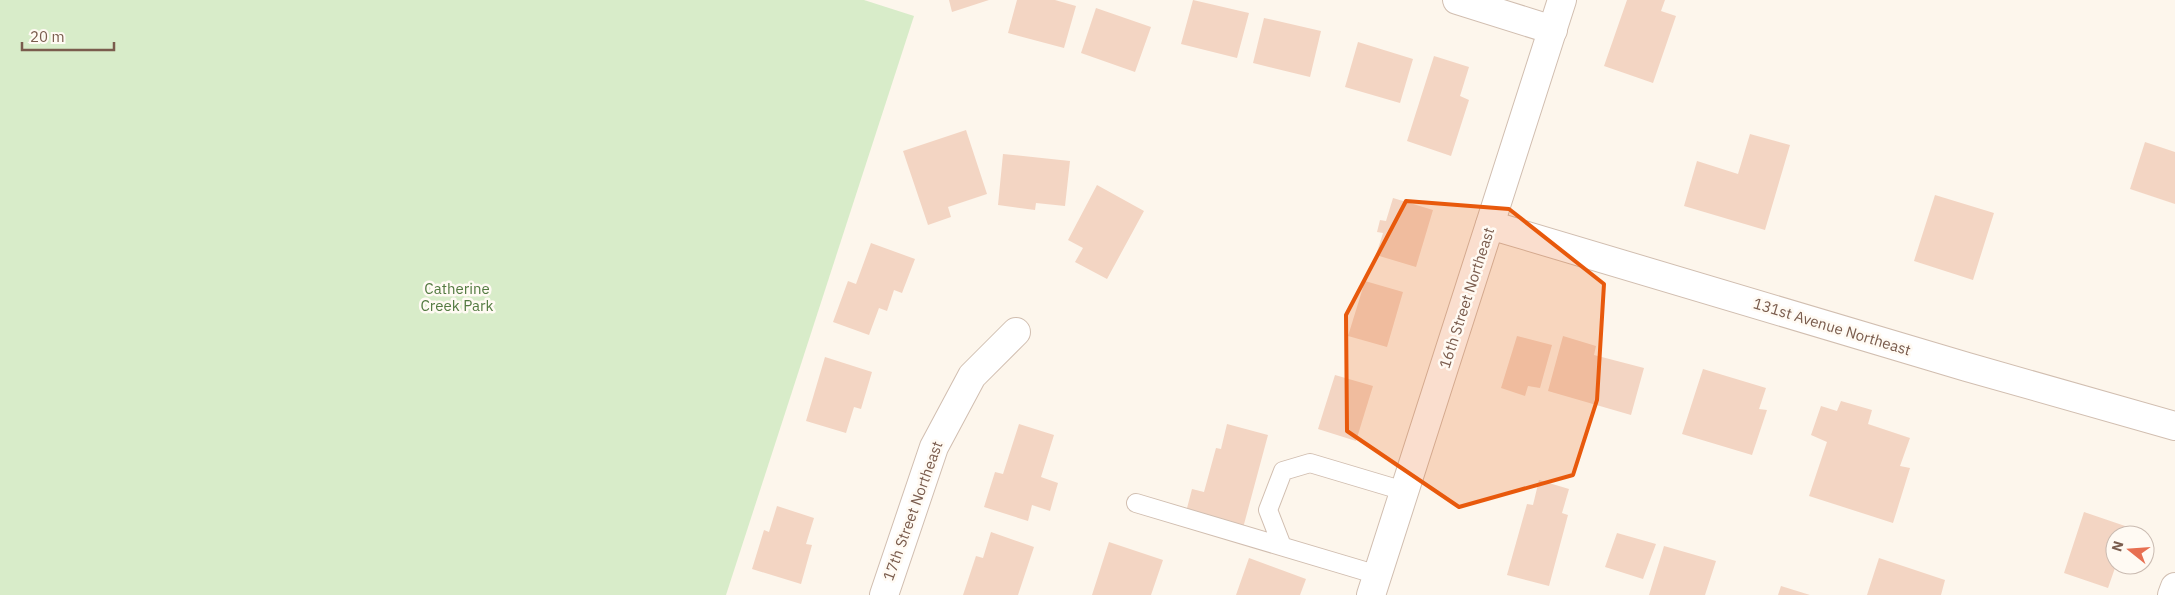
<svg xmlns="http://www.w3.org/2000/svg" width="2175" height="595" viewBox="0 0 2175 595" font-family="'IBM Plex Sans',sans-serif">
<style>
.green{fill:#d8ecc9}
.building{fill:#f3d5c3}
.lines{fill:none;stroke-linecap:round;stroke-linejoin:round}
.service-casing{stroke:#d1beb0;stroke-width:20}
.minor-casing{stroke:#d1beb0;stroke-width:30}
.tertiary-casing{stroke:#d1beb0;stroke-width:30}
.service{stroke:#fff;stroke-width:18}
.minor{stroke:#fff;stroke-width:28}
.tertiary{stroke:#fff;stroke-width:28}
.marked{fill:#e8590c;fill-opacity:0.2;stroke:#e8590c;stroke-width:4;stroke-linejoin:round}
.labels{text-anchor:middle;stroke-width:5;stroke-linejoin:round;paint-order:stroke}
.park-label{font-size:15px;fill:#537a41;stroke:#fffaf3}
.street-label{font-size:15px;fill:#7a5c4d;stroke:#fffaf3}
</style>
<rect width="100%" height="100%" fill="#fdf6ec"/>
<path class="green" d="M0 0H864L914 16 726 595H0Z"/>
<path class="building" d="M949 0H989L952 12Z
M1017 0H1055L1076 6 1064 48 1008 33Z
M1193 0 1249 13 1237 58 1181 44Z
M1627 0H1665L1661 11 1676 16 1653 83 1604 66Z
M1096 8 1151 27 1135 72 1081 53Z
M1264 18 1321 31 1310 77 1253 63Z
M1358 42 1413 59 1400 103 1345 87Z
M1434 56 1469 67 1460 96 1469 100 1451 156 1407 141Z
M966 130 987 194 948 207 951 217 928 225 903 151Z
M1750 134 1790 145 1765 230 1684 206 1697 161 1738 174Z
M2145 142 2175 152V204L2130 189Z
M1003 154 1070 161 1065 206 1036 203 1035 210 998 205Z
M1097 185 1144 211 1107 279 1075 262 1083 248 1068 240Z
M1935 195 1994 213 1973 280 1914 261Z
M1393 198 1433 210 1416 267 1376 255 1383 233 1377 232 1380 220 1386 221Z
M871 243 915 259 902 293 894 290 887 311 879 308 869 335 833 322 848 281 856 284Z
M1365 281 1403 292 1387 347 1348 336Z
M1517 336 1552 345 1540 388 1528 386 1525 396 1501 388Z
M1563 336 1596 346 1594 355 1644 368 1631 415 1548 391Z
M825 357 872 372 861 409 854 407 846 433 806 421Z
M1703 369 1766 388 1759 409 1767 410 1752 455 1682 434Z
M1335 375 1373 386 1356 441 1318 429Z
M1841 401 1872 410 1868 424 1910 438 1900 466 1910 468 1893 523 1809 496 1827 442 1811 435 1821 406 1837 411Z
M1019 424 1054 435 1041 477 1058 483 1050 511 1032 505 1028 521 984 507 995 472 1003 474Z
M1227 424 1268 435 1243 528 1186 512 1192 489 1204 492 1216 448 1221 449Z
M1539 480 1569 489 1562 513 1568 515 1549 586 1507 575 1527 504 1533 505Z
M777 506 814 518 806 544 812 545 801 584 752 569 764 530 769 532Z
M2084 512 2128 527 2126 535H2115L2116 565 2108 588 2064 573Z
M991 532 1034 547 1018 595H963L976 556 983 558Z
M1617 533 1656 544 1643 579 1605 567Z
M1109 542 1163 560 1151 595H1092Z
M1664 546 1716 561 1705 595H1649Z
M1249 558 1306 579 1300 595H1236Z
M1879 558 1945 580 1941 595H1867Z
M1781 586 1810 595H1778Z"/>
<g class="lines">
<defs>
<path id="service" d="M1136 503 1378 575
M1282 546 1268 510 1283 471 1310 463 1404 491"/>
<path id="minor" d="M1457 0 1553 30
M1490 225 1967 367 2175 426
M884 595 934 447 972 376 1016 332
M2172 595 2175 587"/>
<path id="tertiary" d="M1371 595 1562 0"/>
</defs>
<use href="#service" class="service-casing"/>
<use href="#minor" class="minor-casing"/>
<use href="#tertiary" class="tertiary-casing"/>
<use href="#service" class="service"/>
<use href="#minor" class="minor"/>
<use href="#tertiary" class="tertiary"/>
</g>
<path class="marked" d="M1406 201 1509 209 1604 284 1597 400 1573 475 1459 507 1347 431 1346 315Z"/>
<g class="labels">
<g class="park-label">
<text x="457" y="294">Catherine<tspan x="457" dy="17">Creek Park</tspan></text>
</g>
<g class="street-label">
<text transform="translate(1467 298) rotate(-72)" y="5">16th Street Northeast</text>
<text transform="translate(1832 327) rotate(17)" y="5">131st Avenue Northeast</text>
<text transform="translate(913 511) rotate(-70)" y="5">17th Street Northeast</text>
</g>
</g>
<g transform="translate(2130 550) rotate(287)"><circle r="24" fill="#fffaf3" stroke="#cabbb1"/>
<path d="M0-4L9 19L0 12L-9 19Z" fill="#e76f51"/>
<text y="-8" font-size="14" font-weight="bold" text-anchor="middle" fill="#7a5c4d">N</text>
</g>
<path d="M22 42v8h92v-8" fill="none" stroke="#7a5c4d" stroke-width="2.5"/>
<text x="30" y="42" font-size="15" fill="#7a5c4d" stroke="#fffaf3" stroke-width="4" paint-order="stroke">20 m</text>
</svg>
